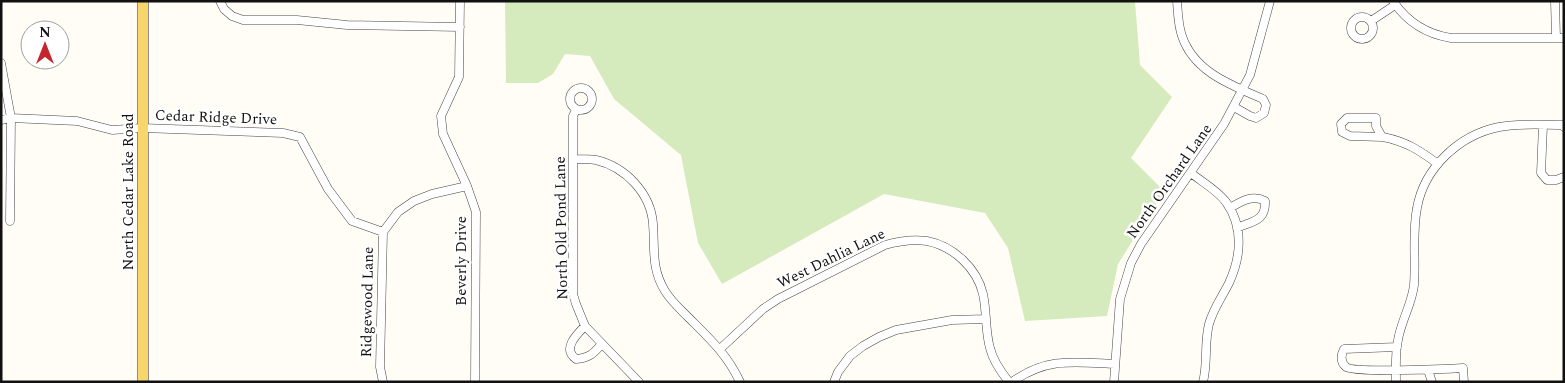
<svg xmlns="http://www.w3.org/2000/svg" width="1565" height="383" viewBox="0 0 1565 383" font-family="Spectral,serif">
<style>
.green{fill:#d5ebbd}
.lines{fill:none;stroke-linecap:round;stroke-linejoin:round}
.minor-casing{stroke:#444;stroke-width:9}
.major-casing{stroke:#222;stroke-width:11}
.minor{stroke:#fff;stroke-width:8}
.major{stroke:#f9d66b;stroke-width:10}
.labels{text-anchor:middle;stroke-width:5;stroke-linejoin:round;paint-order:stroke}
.street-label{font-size:15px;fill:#111;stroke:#fff}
</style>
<rect width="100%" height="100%" fill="#fffdf5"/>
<path class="green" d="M505 1H1135L1140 65 1172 97 1131 158 1164 191 1118 264 1107 316 1025 321 1008 248 985 213 884 194 722 284 698 243 681 155 614 99 590 56 565 54 553 74 538 83H506Z"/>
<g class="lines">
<defs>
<path id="minor" d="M220 1 224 9 232 16 243 20H297L347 25 460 27
M460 1 459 77 441 116 443 134 467 186 476 212 475 382
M1177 1C1178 13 1178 25 1182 36 1194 72 1231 85 1263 99L1266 105 1264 113 1256 118 1250 116 1234 107
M1393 1C1407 22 1426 34 1451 38H1564
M1555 1 1556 38
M1351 28a11 11 0 1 1 22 0a11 11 0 1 1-22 0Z
M1371 21 1395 5
M1 63 11 118 10 221
M570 99a11 11 0 1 1 22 0a11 11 0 1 1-22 0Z
M576 110 573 116V294L576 304 585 326 639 382
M1 120 11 118 77 121 112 130 142 128 283 133 300 137 328 189 352 221 383 232
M1543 125 1541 173 1547 180H1556L1564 177
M1382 137 1350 136 1342 132 1341 124 1347 118H1376V126L1382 137H1383C1407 142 1419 150 1438 164
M573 159C581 159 589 159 596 160 626 167 651 194 653 224 655 250 651 268 665 291 671 301 680 309 688 317 709 338 727 354 740 382
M1191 173C1202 182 1217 190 1226 202 1244 227 1241 257 1229 283 1222 297 1213 309 1209 324 1204 343 1208 363 1203 382
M1230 208C1240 202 1252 194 1265 201 1266 221 1253 221 1237 228
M585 326C576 335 562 349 576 359 589 358 593 354 602 344
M1397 347 1344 349C1341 355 1340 362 1346 367 1353 373 1448 369 1463 368L1464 382
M720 349 763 309 778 299 885 245C899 241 913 239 927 241 953 246 977 268 983 294 987 312 985 331 990 348 993 361 1001 372 1009 382
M1428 370 1432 382
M383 382 380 367 383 232 398 212 414 201 432 194 467 186
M834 382 838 372 850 356 863 346 879 337 896 330 952 320 986 319
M1012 382C1047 357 1074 362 1115 364
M1114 382 1120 299 1131 263 1141 244 1224 124 1250 75 1270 1
M1396 382C1396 368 1395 353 1398 340 1401 321 1412 304 1414 285 1416 259 1412 233 1417 208 1424 168 1459 135 1499 127 1519 123 1543 125 1564 125V127"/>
<path id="major" d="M143 1V382"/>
</defs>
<use href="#minor" class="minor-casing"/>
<use href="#major" class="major-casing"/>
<use href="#minor" class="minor"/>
<use href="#major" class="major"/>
</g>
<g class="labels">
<g class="street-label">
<text transform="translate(216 117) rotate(2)" y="5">Cedar Ridge Drive</text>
<text transform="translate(1169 181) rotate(-55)" y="5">North Orchard Lane</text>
<text transform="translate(128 192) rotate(-90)" y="5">North Cedar Lake Road</text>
<text transform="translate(561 228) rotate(-91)" y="5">North Old Pond Lane</text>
<text transform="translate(831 258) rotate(-26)" y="5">West Dahlia Lane</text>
<text transform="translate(461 261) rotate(-90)" y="5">Beverly Drive</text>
<text transform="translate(367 302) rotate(-89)" y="5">Ridgewood Lane</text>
</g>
</g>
<rect width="1565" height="383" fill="none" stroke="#111111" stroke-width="5"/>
<g transform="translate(45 45)"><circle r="24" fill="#ffffff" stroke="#a0a0a0"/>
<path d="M0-4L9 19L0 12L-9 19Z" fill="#c4262e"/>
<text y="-8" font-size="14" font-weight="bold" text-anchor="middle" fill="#111111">N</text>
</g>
</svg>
